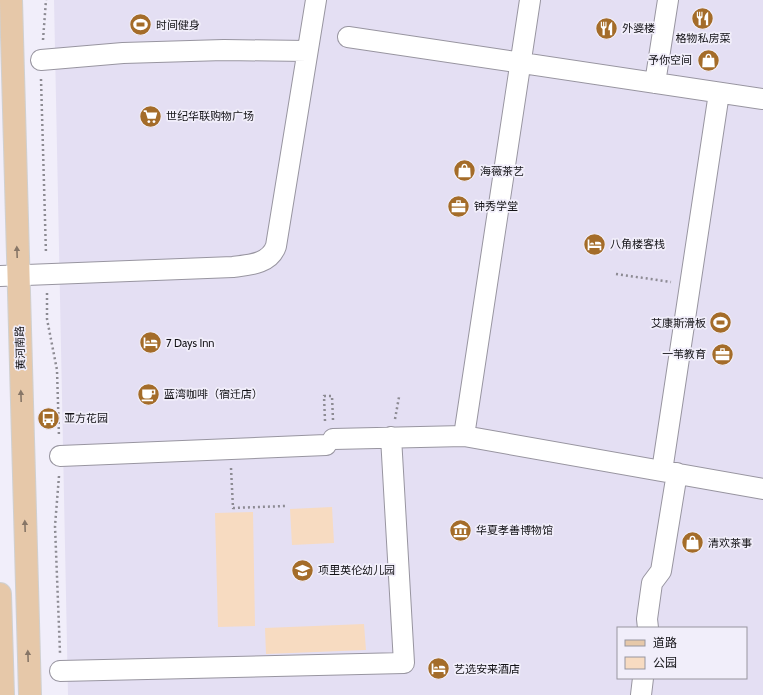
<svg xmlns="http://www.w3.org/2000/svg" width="763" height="695" viewBox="0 0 763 695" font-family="Cabin,'Noto Sans SC',sans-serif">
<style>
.built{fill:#e4dff3;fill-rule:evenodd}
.green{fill:#f7dbc1}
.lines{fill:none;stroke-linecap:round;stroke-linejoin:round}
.minor-casing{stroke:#9895a0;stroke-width:22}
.major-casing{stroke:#d0d0d0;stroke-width:24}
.path{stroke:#8d8b93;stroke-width:2.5;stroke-dasharray:2 3;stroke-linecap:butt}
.minor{stroke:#fff;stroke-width:20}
.major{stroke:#e6c8a9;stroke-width:22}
.oneway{fill:#877667}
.labels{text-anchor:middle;stroke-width:3.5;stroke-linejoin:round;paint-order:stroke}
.poi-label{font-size:11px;fill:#131216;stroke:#f1eefa;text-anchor:start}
.street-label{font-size:11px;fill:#131216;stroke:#f1eefa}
</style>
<rect width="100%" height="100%" fill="#f1eefa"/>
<path class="built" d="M54 0H763V695H68ZM618 628H746V678H618Z"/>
<path class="green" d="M332 507 334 543 292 545 290 509Z
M253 512 255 626 218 627 215 513Z
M364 624 366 650 266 654 265 628Z"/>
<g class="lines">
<defs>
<path id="minor" d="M348 37 763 99
M41 60 123 53 224 50 307 51
M655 83 668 0
M0 276 233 267C249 265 270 264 276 246L316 0
M464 436 530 0
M333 439 464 436 763 489
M60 456 326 445
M662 471 719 93
M648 628 647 619 652 583 661 571 677 473
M60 671 404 663 391 437
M641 695 643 678"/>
<path id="major" d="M11 0 30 695
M0 594 3 695"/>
</defs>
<use href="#minor" class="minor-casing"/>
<use href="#major" class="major-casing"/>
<path class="path" d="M43 40 46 0
M41 79 46 254
M616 274 671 282
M47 293V319L57 370 59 437
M395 419 399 397
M325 421 324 396H332L333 420
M231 468 233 508 285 506
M59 476 55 526 60 653"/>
<use href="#minor" class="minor"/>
<use href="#major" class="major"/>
</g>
<defs><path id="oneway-solid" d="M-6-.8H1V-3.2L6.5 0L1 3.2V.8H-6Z"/></defs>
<g class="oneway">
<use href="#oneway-solid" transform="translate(17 252) rotate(-92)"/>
<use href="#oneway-solid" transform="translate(21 396) rotate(-92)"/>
<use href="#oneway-solid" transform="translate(25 526) rotate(-92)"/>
<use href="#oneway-solid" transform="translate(28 656) rotate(-92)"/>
</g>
<defs>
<symbol id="restaurant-disc" viewBox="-11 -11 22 22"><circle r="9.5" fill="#a46c29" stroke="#f1eefa"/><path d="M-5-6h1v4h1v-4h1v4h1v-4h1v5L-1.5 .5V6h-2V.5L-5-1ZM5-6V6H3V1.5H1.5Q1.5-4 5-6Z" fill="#fff"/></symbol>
<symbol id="stadium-disc" viewBox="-11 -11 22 22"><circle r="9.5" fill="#a46c29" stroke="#f1eefa"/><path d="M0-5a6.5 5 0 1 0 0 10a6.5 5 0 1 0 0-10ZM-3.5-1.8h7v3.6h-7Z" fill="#fff"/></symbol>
<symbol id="shop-disc" viewBox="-11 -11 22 22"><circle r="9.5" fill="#a46c29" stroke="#f1eefa"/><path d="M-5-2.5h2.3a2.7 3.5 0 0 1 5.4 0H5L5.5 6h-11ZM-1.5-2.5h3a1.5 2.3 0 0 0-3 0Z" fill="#fff"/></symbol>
<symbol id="supermarket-disc" viewBox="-11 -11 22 22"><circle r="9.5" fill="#a46c29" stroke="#f1eefa"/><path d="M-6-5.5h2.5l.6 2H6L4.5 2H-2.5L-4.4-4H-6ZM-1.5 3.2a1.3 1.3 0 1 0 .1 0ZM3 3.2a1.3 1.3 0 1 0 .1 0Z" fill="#fff"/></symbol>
<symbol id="office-disc" viewBox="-11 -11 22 22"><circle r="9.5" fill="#a46c29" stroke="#f1eefa"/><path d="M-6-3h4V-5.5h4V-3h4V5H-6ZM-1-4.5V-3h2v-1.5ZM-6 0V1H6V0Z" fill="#fff"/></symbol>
<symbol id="hotel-disc" viewBox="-11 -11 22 22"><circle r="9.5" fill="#a46c29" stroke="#f1eefa"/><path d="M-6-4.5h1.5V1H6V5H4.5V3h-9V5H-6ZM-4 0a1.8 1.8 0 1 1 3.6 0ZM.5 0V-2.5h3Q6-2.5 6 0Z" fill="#fff"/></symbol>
<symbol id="cafe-disc" viewBox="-11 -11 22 22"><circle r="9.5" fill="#a46c29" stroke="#f1eefa"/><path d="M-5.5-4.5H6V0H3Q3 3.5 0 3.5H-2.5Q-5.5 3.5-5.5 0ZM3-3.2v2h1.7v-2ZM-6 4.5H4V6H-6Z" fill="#fff"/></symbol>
<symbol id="bus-disc" viewBox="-11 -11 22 22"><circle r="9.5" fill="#a46c29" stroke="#f1eefa"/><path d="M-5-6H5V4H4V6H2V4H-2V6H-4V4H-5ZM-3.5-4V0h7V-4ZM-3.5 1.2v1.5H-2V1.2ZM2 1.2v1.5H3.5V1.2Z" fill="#fff"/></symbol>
<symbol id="museum-disc" viewBox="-11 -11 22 22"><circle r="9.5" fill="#a46c29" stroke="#f1eefa"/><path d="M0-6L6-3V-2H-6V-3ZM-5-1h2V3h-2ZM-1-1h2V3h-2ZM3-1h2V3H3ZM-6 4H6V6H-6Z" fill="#fff"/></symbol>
<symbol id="school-disc" viewBox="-11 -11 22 22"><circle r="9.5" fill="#a46c29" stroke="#f1eefa"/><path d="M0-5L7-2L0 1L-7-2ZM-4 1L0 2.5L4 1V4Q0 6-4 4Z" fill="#fff"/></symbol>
</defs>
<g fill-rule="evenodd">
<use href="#restaurant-disc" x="690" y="6" width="25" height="25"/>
<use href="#stadium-disc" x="128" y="12" width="25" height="25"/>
<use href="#restaurant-disc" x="594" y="16" width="25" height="25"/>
<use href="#shop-disc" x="696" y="48" width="25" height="25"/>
<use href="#supermarket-disc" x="138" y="104" width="25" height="25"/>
<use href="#shop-disc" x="452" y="158" width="25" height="25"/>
<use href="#office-disc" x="446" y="194" width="25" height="25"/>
<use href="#hotel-disc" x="582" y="232" width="25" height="25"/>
<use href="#stadium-disc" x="708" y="310" width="25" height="25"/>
<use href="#hotel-disc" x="138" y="330" width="25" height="25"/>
<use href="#office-disc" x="710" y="342" width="25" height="25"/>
<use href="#cafe-disc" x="136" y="382" width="25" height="25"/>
<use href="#bus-disc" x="36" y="406" width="25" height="25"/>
<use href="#museum-disc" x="448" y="518" width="25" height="25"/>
<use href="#shop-disc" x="680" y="530" width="25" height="25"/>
<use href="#school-disc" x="290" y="558" width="25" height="25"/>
<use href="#hotel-disc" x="426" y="656" width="25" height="25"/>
</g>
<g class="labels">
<g class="poi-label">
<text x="156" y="29">时间健身</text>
<text x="622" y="32">外婆楼</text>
<text x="703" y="42" text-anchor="middle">格物私房菜</text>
<text x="692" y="64" text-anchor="end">予你空间</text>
<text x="166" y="120">世纪华联购物广场</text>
<text x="480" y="175">海薇茶艺</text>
<text x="474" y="210">钟秀学堂</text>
<text x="610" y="248">八角楼客栈</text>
<text x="706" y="327" text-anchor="end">艾康斯滑板</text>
<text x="166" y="347">7 Days Inn</text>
<text x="706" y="358" text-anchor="end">一苇教育</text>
<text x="164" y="398">蓝湾咖啡（宿迁店）</text>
<text x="64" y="422">亚方花园</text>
<text x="476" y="534">华夏孝善博物馆</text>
<text x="708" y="547">清欢茶事</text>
<text x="318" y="574">项里英伦幼儿园</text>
<text x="454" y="673">艺选安来酒店</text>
</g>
<g class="street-label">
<text transform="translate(20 348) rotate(-92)" y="4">黄河南路</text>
</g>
</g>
<rect x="617" y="627" width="130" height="52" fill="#f1eefa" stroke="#98969f"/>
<rect x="625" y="640" width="20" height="6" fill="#e6c8a9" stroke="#98969f"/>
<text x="653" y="647" font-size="12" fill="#131216">道路</text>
<rect x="625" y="657" width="20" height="12" fill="#f7dbc1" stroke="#98969f"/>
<text x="653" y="667" font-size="12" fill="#131216">公园</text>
</svg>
